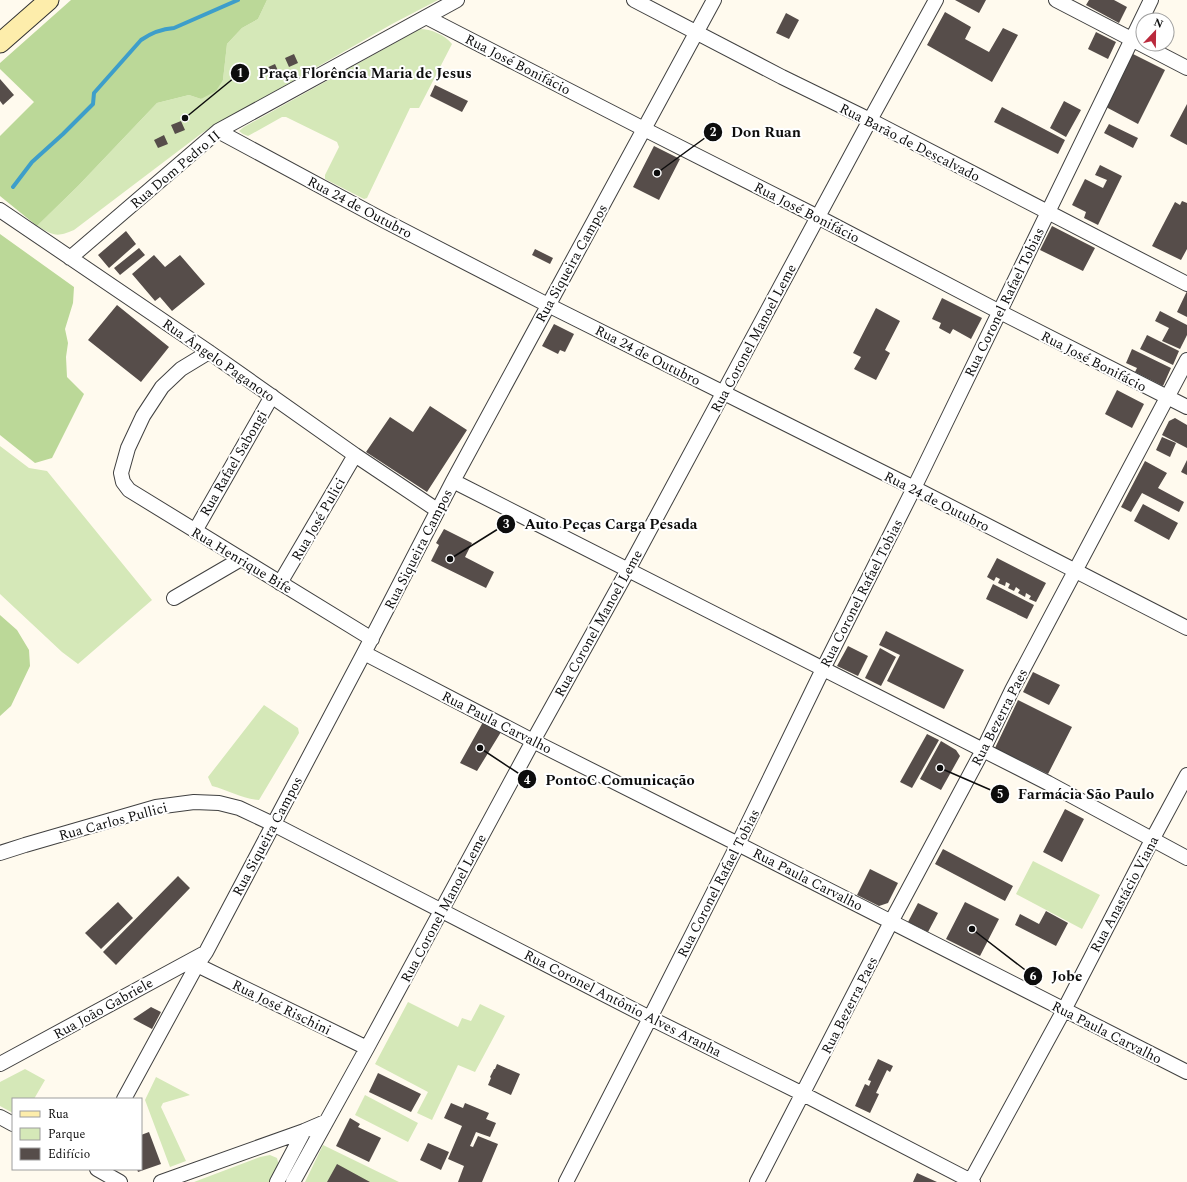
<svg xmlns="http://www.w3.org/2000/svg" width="1187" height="1182" viewBox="0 0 1187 1182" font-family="Spectral,serif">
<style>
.green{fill:#d5e8b8}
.forest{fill:#bbd898}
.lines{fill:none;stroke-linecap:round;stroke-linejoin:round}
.stream{stroke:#3d9eca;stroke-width:4}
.building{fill:#564d4a}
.minor-casing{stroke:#404040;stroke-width:16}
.secondary-casing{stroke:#2f2f2f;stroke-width:21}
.minor{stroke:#fff;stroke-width:14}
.secondary{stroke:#fdedab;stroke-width:19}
.labels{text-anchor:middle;stroke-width:4;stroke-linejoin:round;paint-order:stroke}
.street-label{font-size:14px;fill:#0d0d0d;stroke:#fff}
.leader{fill:none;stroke:#0d0d0d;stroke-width:1.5}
.callout-dot{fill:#0d0d0d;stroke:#fff;stroke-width:1.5}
.mark-label{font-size:12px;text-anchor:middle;font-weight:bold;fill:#fff}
.callout-label{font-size:15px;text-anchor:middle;font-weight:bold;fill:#0d0d0d;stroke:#fff;stroke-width:4;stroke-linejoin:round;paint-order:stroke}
</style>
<rect width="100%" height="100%" fill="#fffaee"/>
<path class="green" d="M267 0H438L392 24 202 133 74 230C56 238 53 235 37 226L78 186 157 103 189 95 201 99 223 80 227 44 242 28 258 19Z
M420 29C431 29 445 35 452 44L419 108H410L367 198 364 199 325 179V175L339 147 337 142 286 117H282L248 136 243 134 239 131 244 127Z
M0 446 29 468 47 471 152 600 78 664 62 652 0 594Z
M264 705 298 728 299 733 259 800C242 799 228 790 212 786L208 777Z
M1033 861 1100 895 1082 929 1016 894Z
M408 1002 458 1027 462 1018 471 1021 480 1004 505 1016 475 1072 458 1065 432 1120 417 1113 428 1092 375 1064Z
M25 1069 45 1080 34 1099H13V1113L0 1106V1082Z
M156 1077 190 1095 163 1103 161 1107 186 1161 170 1167 145 1100Z
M365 1095 418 1123 408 1142 355 1115Z
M323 1145 399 1182H305Z
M270 1155 277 1158 279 1166 270 1182H194L260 1157Z"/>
<path class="forest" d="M71 0H267L258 19 242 28 227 44 223 80 216 91 201 99 189 95 157 103 78 186 37 226 0 196V136L34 102 0 69V63Z
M0 234 74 287 73 303 65 329 68 343 66 357 67 377 84 394 52 458 35 463 0 435Z
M0 615 17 630 29 650 30 666 11 706 0 716Z"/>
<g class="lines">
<path class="stream" d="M13 187 32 162 63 134 93 104 94 93 141 40C151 33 161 29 174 28L238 0"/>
</g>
<path class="building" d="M955 0H986L979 13Z
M1089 0H1114L1127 7 1119 23 1086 5Z
M945 12 971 27 965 39 989 52 1003 28 1018 35 992 82 927 45Z
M786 13 799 20 789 39 776 33Z
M1096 32 1116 42 1108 59 1088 49Z
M294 54 298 63 289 67 285 58Z
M1133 54 1165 70 1138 124 1106 107Z
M275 64 279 73 270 77 266 68Z
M0 79 14 95 3 105 0 101Z
M435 85 468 101 462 112 430 96Z
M1064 101 1081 110 1066 137 1050 128Z
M1187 104V145L1170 136Z
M1002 107 1065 140 1058 154 994 122Z
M181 121 185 130 175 134 171 125Z
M1109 124 1138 138 1133 148 1104 133Z
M164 135 168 144 158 148 154 140Z
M654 146 680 159 659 200 633 187Z
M1100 165 1122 176 1098 225 1084 218 1086 212 1072 205 1085 179 1103 188 1107 180 1095 175Z
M1182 201 1187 203V249L1181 260 1152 246 1175 202 1180 205Z
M1052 226 1095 248 1083 271 1040 250Z
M126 231 136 244 109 268 98 255Z
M139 248 145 255 120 275 114 268Z
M535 249 553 258 550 264 532 255Z
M154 255 165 267 180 255 205 284 172 311 160 297 155 301 132 274Z
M1187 291V317L1177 312Z
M942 298 982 318 971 339 953 329 950 334 939 328 941 323 932 319Z
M117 305 169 347 141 382 88 340Z
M876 308 900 321 885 350 890 353 876 380 854 369 861 357 853 353Z
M1160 311 1187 325V335L1180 349 1162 341 1169 328 1155 321Z
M554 324 574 334 565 352 560 350 558 354 542 346Z
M1147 335 1179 351 1173 365 1140 349Z
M1132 349 1171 368 1163 386 1135 372 1137 368 1126 363Z
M1117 390 1144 404 1132 428 1105 414Z
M430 406 467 430 427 492 366 452 390 417 413 432Z
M1175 418 1187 425V448L1162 435 1169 421Z
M1162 437 1176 443 1170 457 1156 450Z
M1187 460V475L1181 472Z
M1145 461 1167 473 1158 488 1184 502 1179 512 1142 493 1131 512 1121 507Z
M1143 504 1178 523 1169 540 1134 521Z
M444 529 472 543 465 557 494 572 486 588 431 561 439 545 436 543Z
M997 558 1046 583 1036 602 1029 599 1031 596 1026 593 1025 597 1018 593 1020 590 1016 587 1014 591 1008 588 1010 584 1006 582 1005 586 998 583 1000 579 996 577 994 581 987 577Z
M993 584 1034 605 1027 619 986 599Z
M886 631 964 670 944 709 887 681 900 655 879 645Z
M848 646 868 656 858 676 837 666Z
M880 648 896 657 881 686 865 678Z
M1033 672 1060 685 1049 705 1023 692Z
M1018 700 1072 727 1048 774 995 748Z
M483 722 501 732 477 771 460 763Z
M927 734 939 740 912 788 900 782Z
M941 741 956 750 960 756 941 790 920 779Z
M1065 809 1084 819 1062 862 1043 852Z
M943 849 1013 886 1005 901 935 864Z
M870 869 898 883 888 903 879 906 857 895Z
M178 876 190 888 116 965 103 952Z
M118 902 133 918 101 949 85 933Z
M965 902 999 919 980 956 946 939Z
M918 903 938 913 928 932 908 922Z
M1046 911 1068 923 1056 946 1015 925 1020 914 1039 924Z
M151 1007 161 1012 152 1029 133 1019Z
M878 1059 893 1066 890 1072 887 1070 876 1093 879 1094 870 1113 855 1106 865 1084 869 1086 871 1081 868 1080Z
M497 1064 520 1074 511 1095 488 1085 491 1078 490 1077 494 1069H495Z
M378 1073 421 1094 411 1112 369 1092Z
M451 1103 463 1108 465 1103 489 1113 486 1119 496 1123 490 1137 476 1132 470 1146 473 1147 478 1136 498 1144 482 1182H458L464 1166 448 1159 462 1126 444 1118Z
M350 1118 360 1124 358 1127 381 1138 369 1162 336 1146Z
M149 1132 161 1164 138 1172 137 1169H141V1135Z
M428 1143 449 1152 441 1170 420 1160Z
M337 1164 370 1182H327Z
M917 1173 937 1182H913Z"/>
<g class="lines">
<defs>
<path id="minor" d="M634 0 782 77 870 120 1187 284
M1056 0 1187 68
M426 17 644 129 818 217 1000 312 1187 407
M218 131 385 221 548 305 914 488 1187 628
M0 210 209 352 355 455 437 510
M70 258 218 131 457 0
M209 352 181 369 162 387 143 416 128 448 121 473 123 482 129 490 372 639
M453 481 1048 783 1187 858
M195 531 272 396
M280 583 355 455
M174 598 241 559
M364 653 533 741 738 844 1187 1072
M0 853 25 845 156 807 194 802 219 803 239 808 273 824 650 1018 803 1094 973 1182
M197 965 367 1048
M0 1064 203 954
M124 1099 197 965 206 952 364 653 453 481 714 0
M0 1117 13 1124
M97 1169 120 1182
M161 1182 304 1131 325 1122
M277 1182 304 1131
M293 1182 367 1048 533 741 628 570 870 120 936 0
M566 1182 650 1018 738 844 823 669 914 488 1151 0
M757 1182 891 922 983 750 1012 690 1187 360
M970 1182 1064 1010 1152 840 1187 775"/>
<path id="secondary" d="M0 43 49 0"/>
</defs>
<use href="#minor" class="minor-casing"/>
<use href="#secondary" class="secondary-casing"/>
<use href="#minor" class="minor"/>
<use href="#secondary" class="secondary"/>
</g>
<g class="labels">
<g class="street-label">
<text transform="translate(518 64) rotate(27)" y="5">Rua José Bonifácio</text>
<text transform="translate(910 142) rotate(27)" y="5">Rua Barão de Descalvado</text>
<text transform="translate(175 169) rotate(-40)" y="5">Rua Dom Pedro II</text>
<text transform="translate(360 207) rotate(28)" y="5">Rua 24 de Outubro</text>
<text transform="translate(807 212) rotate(27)" y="5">Rua José Bonifácio</text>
<text transform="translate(571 263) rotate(-61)" y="5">Rua Siqueira Campos</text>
<text transform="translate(1004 302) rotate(-64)" y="5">Rua Coronel Rafael Tobias</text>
<text transform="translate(753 338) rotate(-62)" y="5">Rua Coronel Manoel Leme</text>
<text transform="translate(648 355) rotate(27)" y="5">Rua 24 de Outubro</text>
<text transform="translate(219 360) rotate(35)" y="5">Rua Ângelo Paganoto</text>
<text transform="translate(1094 361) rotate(27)" y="5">Rua José Bonifácio</text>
<text transform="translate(233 463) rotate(-60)" y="5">Rua Rafael Sabongi</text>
<text transform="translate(937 501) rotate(27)" y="5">Rua 24 de Outubro</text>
<text transform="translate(318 519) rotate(-60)" y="5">Rua José Pulici</text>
<text transform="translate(418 549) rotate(-63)" y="5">Rua Siqueira Campos</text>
<text transform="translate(242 560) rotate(31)" y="5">Rua Henrique Bife</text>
<text transform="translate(861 593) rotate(-63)" y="5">Rua Coronel Rafael Tobias</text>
<text transform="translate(598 623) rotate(-61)" y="5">Rua Coronel Manoel Leme</text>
<text transform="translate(999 717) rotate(-63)" y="5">Rua Bezerra Paes</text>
<text transform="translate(497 722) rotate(27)" y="5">Rua Paula Carvalho</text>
<text transform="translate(113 821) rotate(-15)" y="5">Rua Carlos Pullici</text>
<text transform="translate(267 836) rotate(-62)" y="5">Rua Siqueira Campos</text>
<text transform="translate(808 879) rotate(27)" y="5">Rua Paula Carvalho</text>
<text transform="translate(718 883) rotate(-63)" y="5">Rua Coronel Rafael Tobias</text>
<text transform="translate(1124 894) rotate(-62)" y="5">Rua Anastácio Viana</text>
<text transform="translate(443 908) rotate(-62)" y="5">Rua Coronel Manoel Leme</text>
<text transform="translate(623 1003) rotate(27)" y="5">Rua Coronel Antônio Alves Aranha</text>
<text transform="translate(849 1005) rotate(-63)" y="5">Rua Bezerra Paes</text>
<text transform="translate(282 1007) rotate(26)" y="5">Rua José Rischini</text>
<text transform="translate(103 1008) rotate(-29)" y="5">Rua João Gabriele</text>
<text transform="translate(1107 1032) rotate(27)" y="5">Rua Paula Carvalho</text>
</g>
</g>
<path class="leader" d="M185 118L240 73M657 173L713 132M450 559L506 524M480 748L527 779M940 768L1000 794M972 929L1033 976"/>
<g class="callout-dot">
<circle cx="185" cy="118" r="4"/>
<circle cx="657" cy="173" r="4"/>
<circle cx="450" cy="559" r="4"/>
<circle cx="480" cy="748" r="4"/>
<circle cx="940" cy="768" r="4"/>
<circle cx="972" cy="929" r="4"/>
<circle cx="240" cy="73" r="10"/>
<circle cx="713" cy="132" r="10"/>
<circle cx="506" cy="524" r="10"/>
<circle cx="527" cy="779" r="10"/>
<circle cx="1000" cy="794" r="10"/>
<circle cx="1033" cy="976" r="10"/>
</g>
<g class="mark-label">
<text x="240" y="77">1</text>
<text x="713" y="136">2</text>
<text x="506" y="528">3</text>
<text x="527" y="784">4</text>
<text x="1000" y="798">5</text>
<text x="1033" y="980">6</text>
</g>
<g class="callout-label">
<text x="365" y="78">Praça Florência Maria de Jesus</text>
<text x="766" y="137">Don Ruan</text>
<text x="611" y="529">Auto Peças Carga Pesada</text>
<text x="620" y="785">PontoC Comunicação</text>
<text x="1086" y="799">Farmácia São Paulo</text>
<text x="1067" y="981">Jobe</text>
</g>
<rect x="12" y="1098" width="130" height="72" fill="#ffffff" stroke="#9e9e9e"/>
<rect x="20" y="1111" width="20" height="6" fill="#fdedab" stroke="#9e9e9e"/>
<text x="48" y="1118" font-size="12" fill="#0d0d0d">Rua</text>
<rect x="20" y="1128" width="20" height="12" fill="#d5e8b8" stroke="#9e9e9e"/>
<text x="48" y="1138" font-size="12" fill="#0d0d0d">Parque</text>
<rect x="20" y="1148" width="20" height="12" fill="#564d4a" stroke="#9e9e9e"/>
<text x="48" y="1158" font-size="12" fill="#0d0d0d">Edifício</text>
<g transform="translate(1155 32) rotate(22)"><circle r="19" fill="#ffffff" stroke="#9e9e9e"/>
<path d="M0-3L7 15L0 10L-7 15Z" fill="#ba293c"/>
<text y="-6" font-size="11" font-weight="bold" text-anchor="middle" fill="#0d0d0d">N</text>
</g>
</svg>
